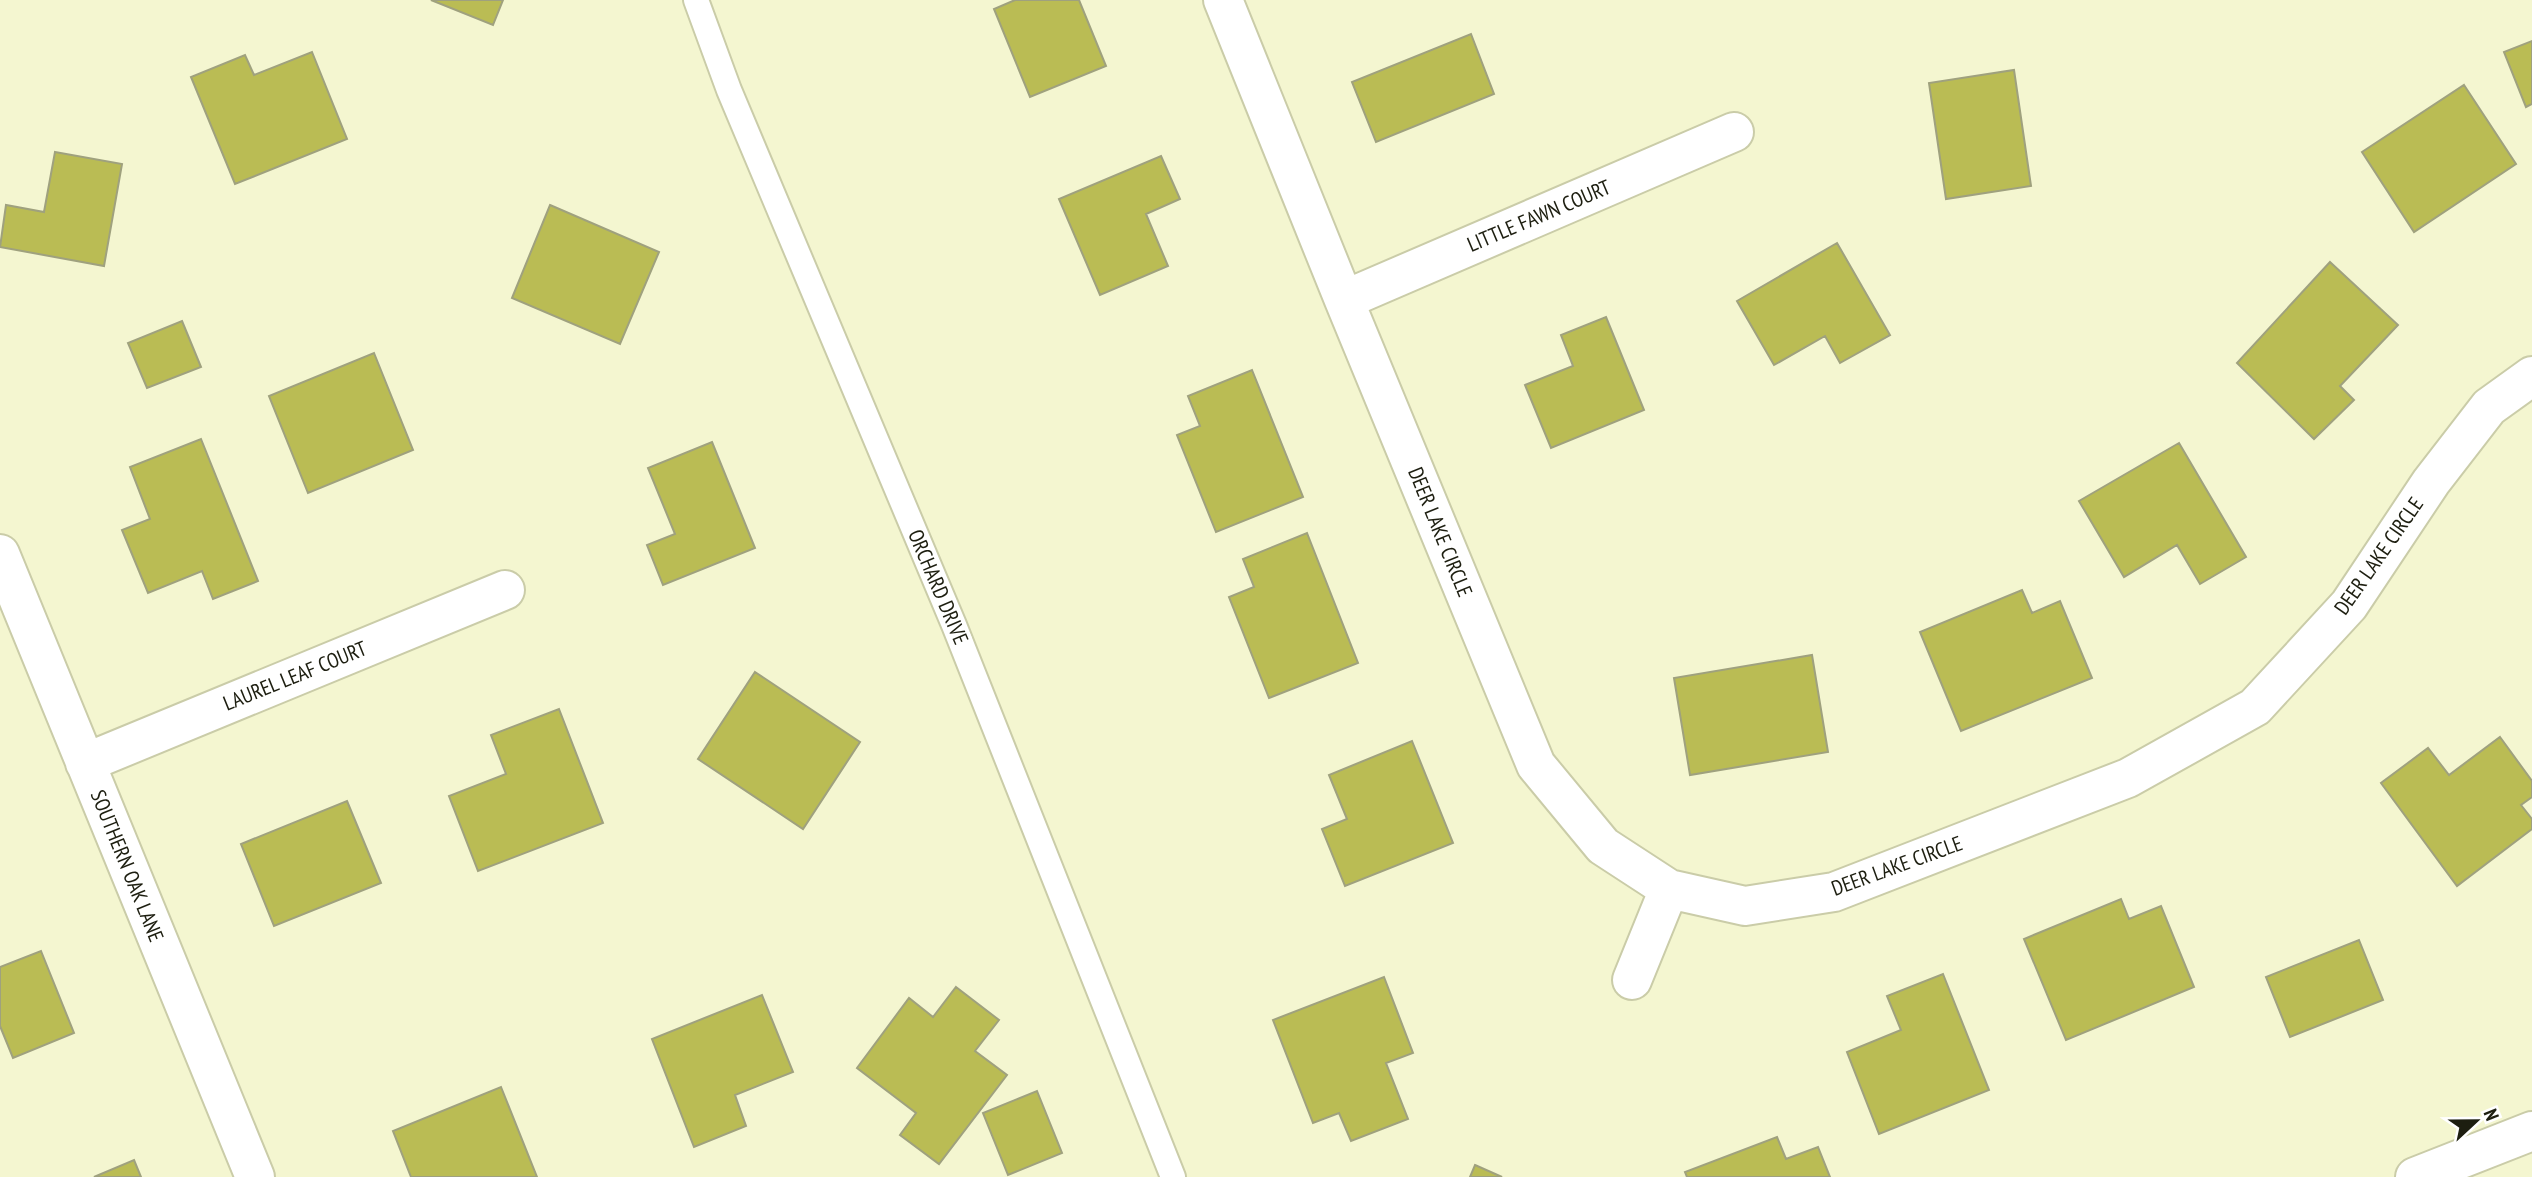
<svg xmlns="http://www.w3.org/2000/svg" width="2532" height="1177" viewBox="0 0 2532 1177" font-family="'PT Sans Narrow',sans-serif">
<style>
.building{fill:#babc54;stroke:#9fa17e;stroke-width:2}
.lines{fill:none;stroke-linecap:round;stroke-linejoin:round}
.lane-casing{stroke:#cacca8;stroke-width:28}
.street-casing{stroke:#cacca8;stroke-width:42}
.secondary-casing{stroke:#cacca8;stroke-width:42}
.lane{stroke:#fff;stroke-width:24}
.street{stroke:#fff;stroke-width:38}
.secondary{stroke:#fff;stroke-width:38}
.labels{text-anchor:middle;stroke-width:7;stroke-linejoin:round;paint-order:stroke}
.street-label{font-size:21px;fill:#1d1e10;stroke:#fff}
</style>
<rect width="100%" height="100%" fill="#f4f6d0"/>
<path class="building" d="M431 0H503L493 25Z
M1015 0H1079L1106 66 1030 97 994 9Z
M1471 34 1494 94 1376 142 1352 82Z
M2532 41V104L2526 107 2504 52Z
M312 52 347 139 235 184 191 77 245 55 254 75Z
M2014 70 2031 186 1946 199 1929 83Z
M2464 85 2516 164 2414 232 2362 152Z
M55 152 122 164 104 266 0 247 6 205 44 212Z
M1161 156 1180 199 1146 214 1168 266 1100 295 1059 199Z
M550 205 659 252 620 344 512 298Z
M1837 243 1890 335 1840 363 1825 336 1774 365 1737 301Z
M2330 262 2398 325 2340 386 2354 400 2314 439 2237 363Z
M1606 317 1644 410 1551 448 1525 385 1573 366 1561 335Z
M182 321 201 367 147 388 128 343Z
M374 353 413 450 308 493 269 396Z
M1252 370 1303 497 1216 532 1177 435 1200 426 1188 396Z
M201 439 258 581 213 599 202 571 148 593 122 530 150 519 130 467Z
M712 442 755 548 663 585 647 545 675 534 648 468Z
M2179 443 2246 557 2200 584 2177 545 2124 577 2079 501Z
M1307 533 1358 663 1269 698 1229 597 1254 587 1243 559Z
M2022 590 2032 613 2060 601 2092 678 1961 731 1920 632Z
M1812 655 1828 752 1690 775 1674 678Z
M755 672 860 742 803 829 698 759Z
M559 709 603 823 478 871 449 796 506 774 491 735Z
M2500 737 2532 781V797L2521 805 2532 819V829L2457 886 2381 783 2428 748 2449 775Z
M1412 741 1453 843 1345 886 1322 829 1347 819 1329 775Z
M347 801 381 883 274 926 241 844Z
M2121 899 2129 919 2161 906 2194 987 2066 1040 2024 939Z
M2359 940 2383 1000 2290 1037 2266 977Z
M41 951 74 1033 13 1058 0 1026V967Z
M1943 974 1989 1090 1879 1134 1847 1052 1901 1030 1887 996Z
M1384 977 1413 1053 1386 1063 1408 1119 1351 1141 1339 1113 1313 1123 1273 1020Z
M956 987 999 1020 975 1051 1007 1075 939 1164 900 1135 916 1113 857 1068 909 998 933 1017Z
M762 995 793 1072 735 1095 746 1126 694 1147 652 1039Z
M501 1087 537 1177H411L393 1131Z
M1037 1091 1062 1153 1008 1175 983 1113Z
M1777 1137 1786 1159 1818 1147 1830 1177H1687L1685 1172Z
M134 1160 141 1177H94Z
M1475 1165 1502 1177H1470Z"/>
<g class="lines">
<defs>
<path id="lane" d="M696 0 729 90 954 625 1173 1177"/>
<path id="street" d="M1223 0 1344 300 1536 765 1603 846 1669 889 1745 906 1834 892 2128 778 2255 707 2349 605 2431 482 2489 407 2532 376
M1344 300 1734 132
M0 554 255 1177
M85 763 505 590
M1632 980 1669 889"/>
<path id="secondary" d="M2415 1177 2532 1131"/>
</defs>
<use href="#lane" class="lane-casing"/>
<use href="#street" class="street-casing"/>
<use href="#secondary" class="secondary-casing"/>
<use href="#lane" class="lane"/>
<use href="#street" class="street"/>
<use href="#secondary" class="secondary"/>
</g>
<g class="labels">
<g class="street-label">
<text transform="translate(1539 216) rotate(-23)" y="7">LITTLE FAWN COURT</text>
<text transform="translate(1440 532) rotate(68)" y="7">DEER LAKE CIRCLE</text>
<text transform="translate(2379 556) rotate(-55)" y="7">DEER LAKE CIRCLE</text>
<text transform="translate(938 587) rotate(67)" y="7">ORCHARD DRIVE</text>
<text transform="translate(295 676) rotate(-22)" y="7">LAUREL LEAF COURT</text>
<text transform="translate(127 866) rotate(68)" y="7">SOUTHERN OAK LANE</text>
<text transform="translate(1897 866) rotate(-20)" y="7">DEER LAKE CIRCLE</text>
</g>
</g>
<g transform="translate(2476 1121) rotate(68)" stroke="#ffffff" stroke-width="5" paint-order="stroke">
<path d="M0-5L12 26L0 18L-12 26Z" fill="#1d1e10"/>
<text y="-10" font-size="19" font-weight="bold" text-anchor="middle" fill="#1d1e10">N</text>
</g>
</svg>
